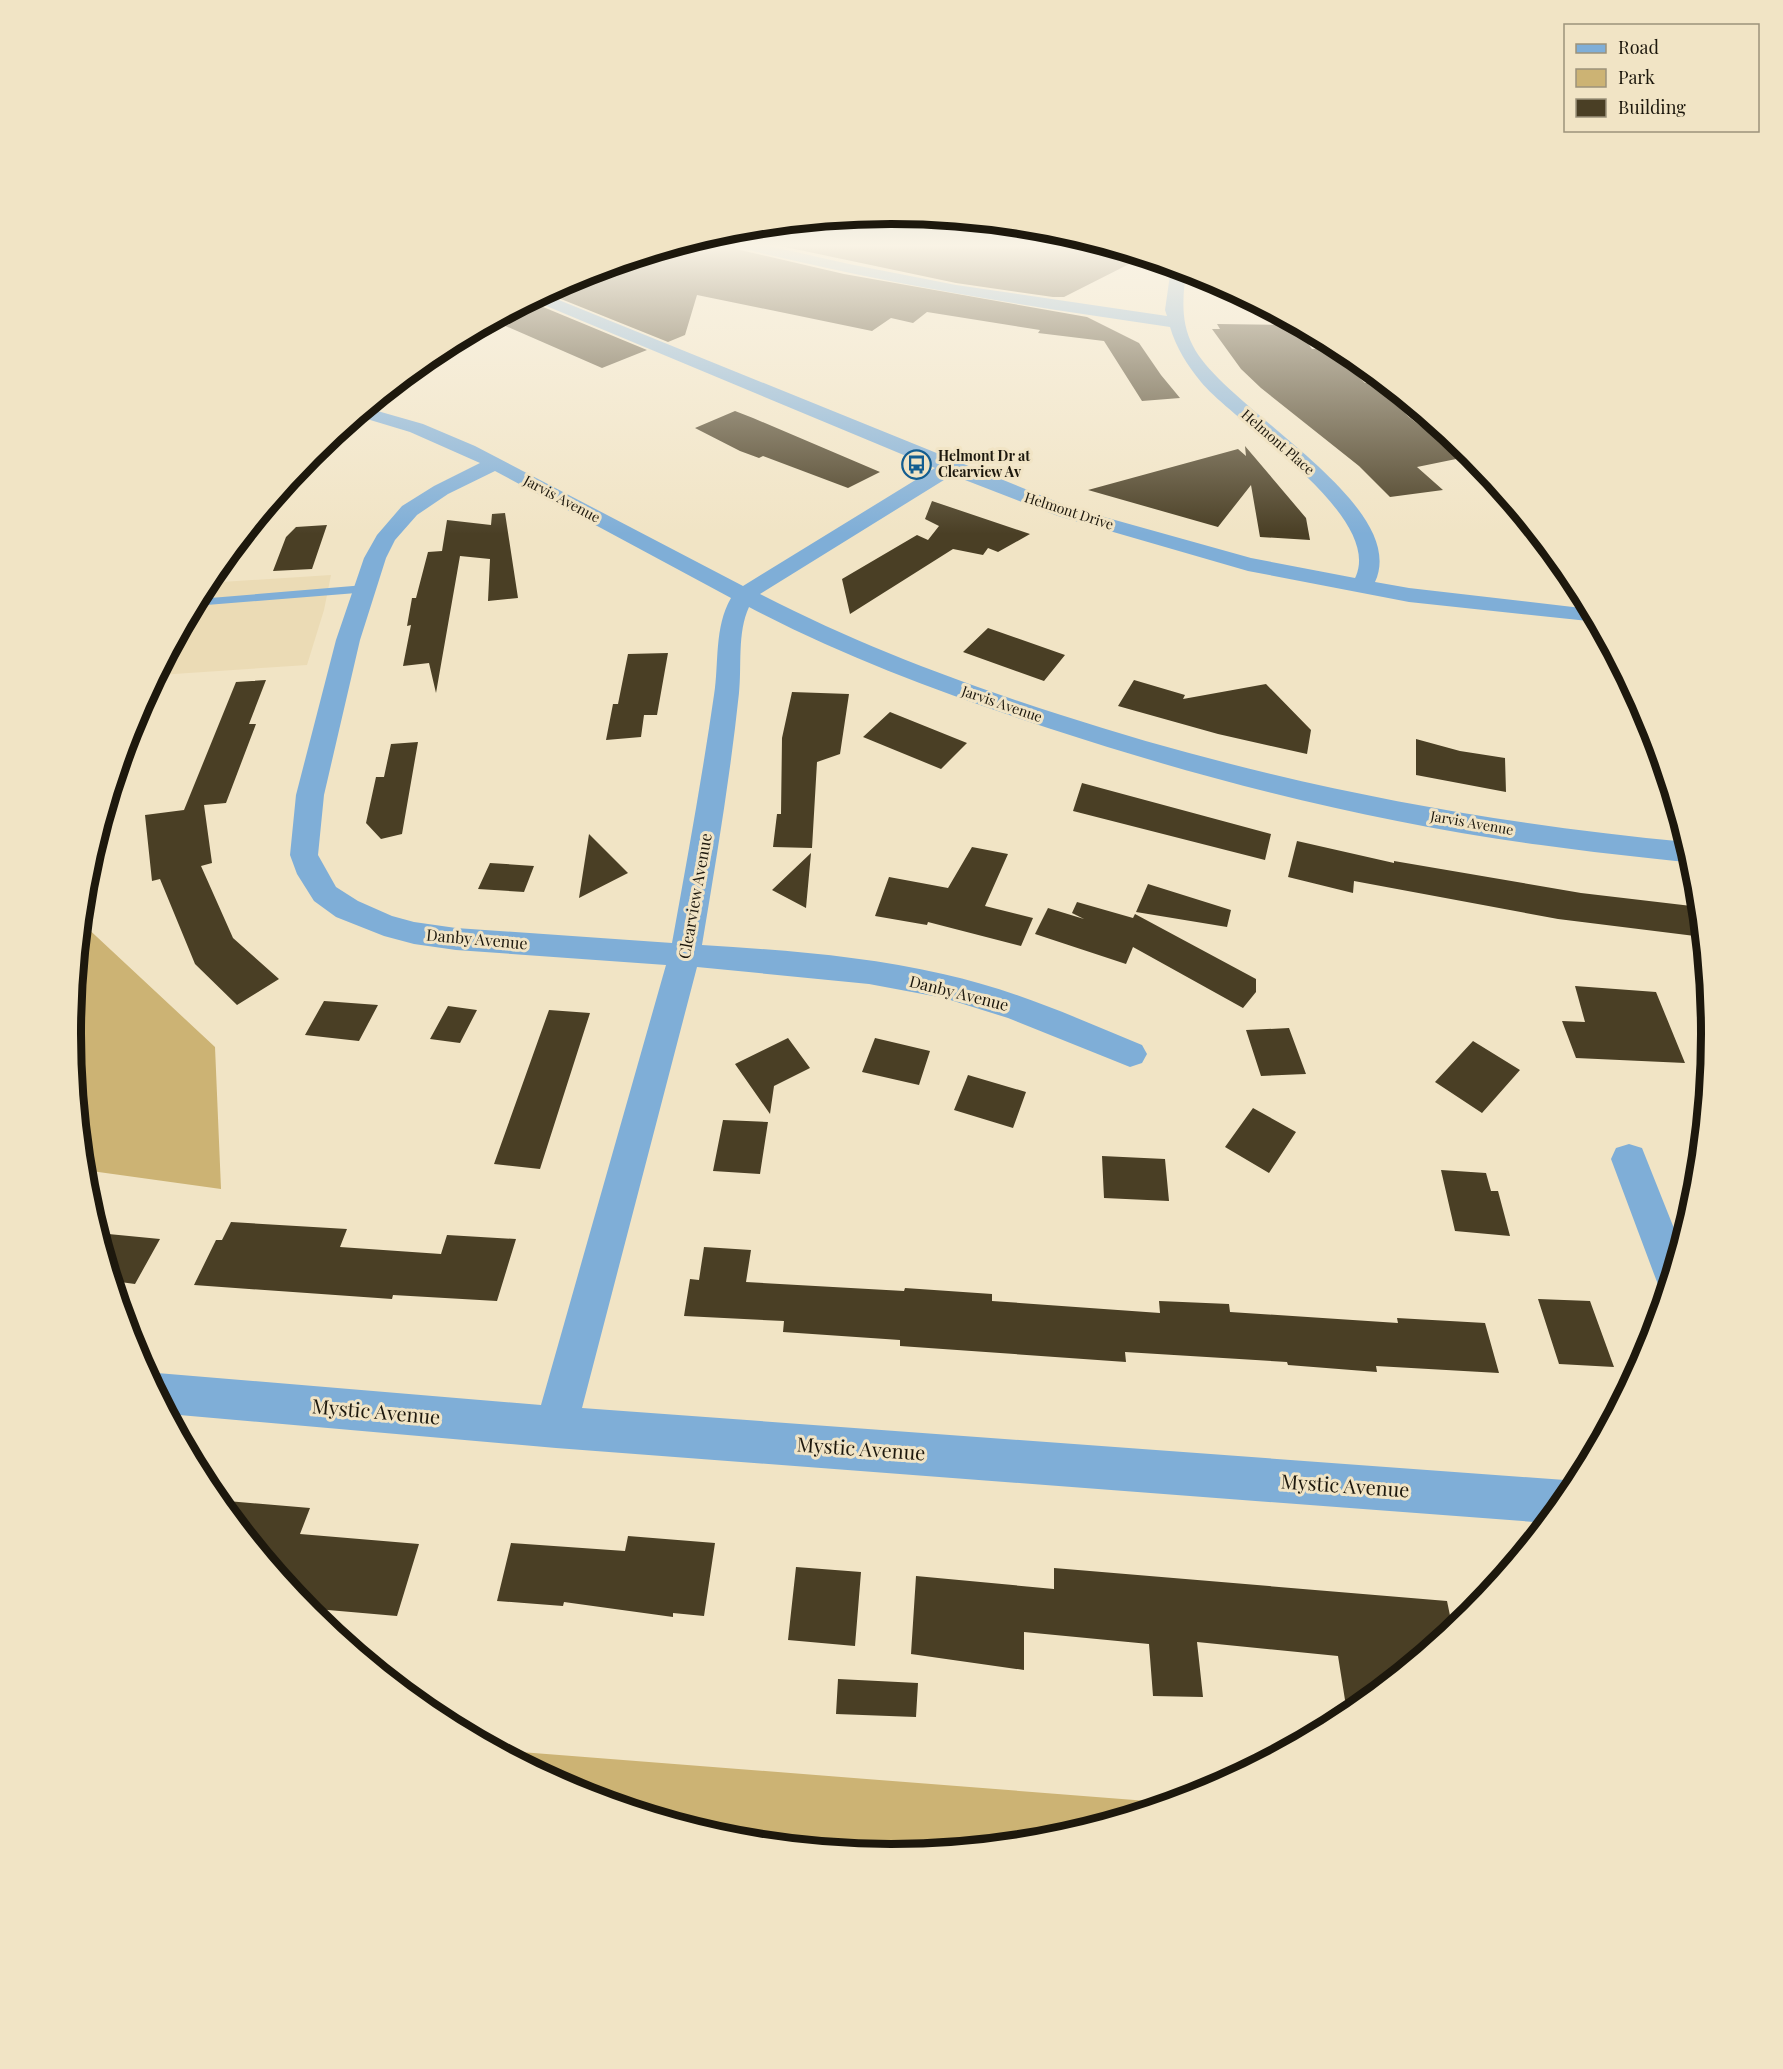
<svg xmlns="http://www.w3.org/2000/svg" width="1783" height="2069" viewBox="0 0 1783 2069" font-family="'Playfair Display',serif">
<style>
.built{fill:#ebdbb5}
.green{fill:#ccb374}
.building{fill:#4a3f25}
.lines{fill:none;stroke-linecap:round;stroke-linejoin:round}
.service{fill:#7faed7;fill-rule:evenodd}
.minor{fill:#7faed7;fill-rule:evenodd}
.labels{text-anchor:middle;stroke-width:6;stroke-linejoin:round;paint-order:stroke}
.far-street-label{font-size:14px;fill:#1d180d;stroke:#f1e4c5}
.far-poi-label{font-size:14px;font-weight:bold;fill:#1d180d;stroke:#f1e4c5;text-anchor:start}
.street-label{font-size:16px;fill:#1d180d;stroke:#f1e4c5}
.near-street-label{font-size:20px;fill:#1d180d;stroke:#f1e4c5}
.rim{fill:none;stroke:#1d180d;stroke-width:8}
</style>
<rect width="100%" height="100%" fill="#f1e4c5"/>
<path class="built" d="M331 575 324 610 307 665 159 675 113 785 133 720 206 583Z"/>
<path class="green" d="M82 923 215 1047 221 1189 84 1170 71 1034Z
M496 1750 1173 1803 1051 1840 891 1855 731 1840 577 1793Z"/>
<path class="building" d="M682 244H733L736 249 844 274 1087 317 1139 343 1161 375 1180 398 1142 401 1104 341 1038 333 1040 330 927 312 913 323 891 318 872 331 697 295 685 335 668 342 546 293 578 276Z
M771 244H1083L1114 248 1143 257 1064 297H1053L956 283Z
M530 301 531 302 647 350 602 368 494 321Z
M1217 324 1295 325 1312 349 1327 348 1365 383 1371 382 1409 417 1461 458 1417 467 1443 490 1390 497 1359 466 1261 388 1241 369 1212 329H1220Z
M735 411 753 418 880 472 848 488 763 456 759 458 740 451 695 428Z
M1245 446 1306 518 1310 540 1260 537 1251 485 1218 527 1088 490 1238 449 1246 456Z
M932 501 1030 534 998 552 988 548 983 555 953 549 850 614 842 579 917 535 928 540 939 526 925 519Z
M505 513 518 598 488 601 490 559 460 556 436 693 429 663 403 666 411 625 407 626 412 598H416L428 552 442 551 447 520 491 525 492 514Z
M327 525 312 569 273 571 286 537 296 527Z
M988 628 1065 655 1044 681 963 652Z
M668 653 657 715H644L641 737 606 740 613 704H618L628 654Z
M266 680 249 724H256L226 803 204 805 212 863 201 866 233 938 279 979 237 1005 195 964 160 879 152 881 145 815 184 810 236 682Z
M1134 680 1185 695 1183 699 1266 684 1311 730 1307 754 1218 734 1118 706Z
M792 692 849 694 840 754 817 762 812 848 773 847 777 814H781L782 738Z
M890 712 967 743 941 769 863 737Z
M1416 739 1460 751 1505 758 1506 792 1416 775Z
M418 742 402 834 381 839 366 823 376 777H384L391 744Z
M1082 783 1271 834 1265 860 1073 811Z
M589 834 628 873 579 898Z
M1297 841 1394 863V861L1581 893 1700 907 1703 937 1558 919 1354 881 1353 893 1288 877Z
M972 847 1008 854 985 906 1033 918 1021 946 928 922 927 925 875 916 889 877 948 888Z
M811 853 806 908 772 890Z
M490 863 534 866 524 892 478 889Z
M1148 884 1231 910 1227 927 1136 912Z
M1077 902 1133 918 1135 914 1256 979V992L1243 1008 1133 947 1126 964 1035 934 1048 908 1084 919 1072 913Z
M1575 986 1656 992 1685 1063 1576 1058 1562 1021 1585 1022Z
M324 1001 378 1005 359 1041 305 1035Z
M448 1006 477 1010 460 1043 430 1039Z
M549 1010 590 1013 540 1169 494 1164Z
M1289 1028 1306 1074 1261 1076 1246 1030Z
M788 1038 810 1068 774 1086 770 1114 735 1064Z
M875 1038 930 1051 919 1085 862 1072Z
M1473 1041 1520 1070 1482 1113 1435 1082Z
M968 1075 1026 1092 1013 1128 954 1110Z
M1253 1108 1296 1132 1269 1173 1225 1147Z
M723 1120 768 1122 760 1174 713 1171Z
M1102 1156 1165 1159 1169 1201 1104 1198Z
M1441 1170 1486 1173 1491 1191H1498L1510 1236 1455 1231Z
M231 1222 347 1229 340 1247 441 1254 447 1235 516 1239 497 1301 393 1295 392 1299 194 1285 216 1240H222Z
M98 1233 160 1239 135 1284 113 1281Z
M704 1247 751 1250 746 1282 904 1291 905 1288 992 1294V1301L1160 1313 1159 1301 1229 1304 1230 1312 1398 1323 1397 1318 1485 1323 1499 1373 1376 1366 1377 1372 1288 1365 1287 1362 1125 1352 1126 1362 900 1346V1340L783 1332 784 1321 684 1316 690 1279 699 1280Z
M1538 1299 1590 1301 1614 1367 1559 1364Z
M216 1500 310 1508 300 1534 419 1544 397 1616 305 1608Z
M628 1536 715 1543 704 1616 673 1613V1617L564 1602 563 1606 497 1601 511 1543 625 1551Z
M796 1567 861 1572 855 1646 788 1640Z
M1054 1568 1447 1601 1453 1630 1368 1701 1345 1700 1338 1656 1197 1642 1203 1697 1153 1696 1149 1644 1024 1632V1670L911 1654 916 1576 1054 1589Z
M838 1679 918 1683 916 1717 836 1714Z"/>
<g class="lines">
<path class="service" d="M365 585 371 589 369 592 194 606 198 599Z"/>
<path class="minor" d="M735 244H760L849 264 956 285 1167 316 1165 310 1171 268 1173 266 1186 270C1183 297 1180 321 1193 346 1225 409 1411 504 1375 582L1409 588 1590 609 1598 622 1409 602 1248 571 1058 516 952 475 760 594C859 645 955 681 1061 715 1265 781 1473 822 1687 842L1693 861C1679 863 1663 859 1648 858 1612 854 1576 850 1541 845 1374 823 1210 781 1051 729 947 695 846 658 749 607 737 633 742 666 739 693 730 778 716 861 702 945 783 950 865 956 943 974 1012 989 1077 1018 1142 1045L1147 1054 1142 1063 1130 1067 1008 1018 944 998 869 984 697 967 582 1408 1565 1480 1577 1485 1548 1523 556 1448 168 1414 148 1376 157 1373 541 1405 666 965 456 950 414 944 384 936 336 917 314 901 297 874 290 855 296 795 336 640 364 558 377 535 402 506 434 486 480 463 410 432 357 416 367 408 423 424 475 446 743 586 935 468 532 300 544 294 1072 508 1251 558 1355 578 1356 576C1382 514 1235 423 1201 382 1187 365 1176 347 1170 327 1024 306 880 283 737 247ZM495 471 731 598C714 627 719 663 714 695 702 778 687 860 672 943L456 928 414 922 392 916 358 901 336 887 318 855 324 795 360 640 386 558 395 540 417 515 448 494Z
M1629 1144 1642 1148 1681 1246 1668 1290 1659 1287 1654 1274 1611 1159 1616 1148Z"/>
</g>
<linearGradient id="sky" x2="0" y2="1"><stop stop-color="#9fb3af"/><stop offset="0.46" stop-color="#f9f3e5"/><stop offset="1" stop-color="#f9f3e5" stop-opacity="0"/></linearGradient>
<rect width="1783" height="534" fill="url(#sky)"/>
<defs>
<symbol id="bus-ring" viewBox="-11 -11 22 22"><circle r="9.5" fill="#f1e4c5" stroke="#135d90" stroke-width="1.5"/><path d="M-5-6H5V4H4V6H2V4H-2V6H-4V4H-5ZM-3.5-4V0h7V-4ZM-3.5 1.2v1.5H-2V1.2ZM2 1.2v1.5H3.5V1.2Z" fill="#135d90"/></symbol>
</defs>
<g fill-rule="evenodd">
<use href="#bus-ring" x="900" y="448" width="33" height="33"/>
</g>
<g class="labels">
<g class="far-street-label">
<text transform="translate(1278 442) rotate(41)" y="5">Helmont Place</text>
<text transform="translate(562 499) rotate(28)" y="5">Jarvis Avenue</text>
<text transform="translate(1069 511) rotate(18)" y="5">Helmont Drive</text>
<text transform="translate(1002 704) rotate(19)" y="5">Jarvis Avenue</text>
<text transform="translate(1472 823) rotate(10)" y="5">Jarvis Avenue</text>
</g>
<g class="far-poi-label">
<text x="938" y="461">Helmont Dr at<tspan x="938" dy="16">Clearview Av</tspan></text>
</g>
<g class="street-label">
<text transform="translate(695 896) rotate(-80)" y="6">Clearview Avenue</text>
<text transform="translate(477 939) rotate(5)" y="6">Danby Avenue</text>
<text transform="translate(959 993) rotate(14)" y="6">Danby Avenue</text>
</g>
<g class="near-street-label">
<text transform="translate(376 1412) rotate(5)" y="7">Mystic Avenue</text>
<text transform="translate(861 1449) rotate(4)" y="7">Mystic Avenue</text>
<text transform="translate(1345 1486) rotate(4)" y="7">Mystic Avenue</text>
</g>
</g>
<path d="M0 0H1783V2069H0ZM81 1034a810 810 0 1 1 1620 0a810 810 0 1 1-1620 0Z" fill="#f1e4c5" fill-rule="evenodd"/>
<path class="rim" d="M81 1034a810 810 0 1 1 1620 0a810 810 0 1 1-1620 0Z"/>
<rect x="1564" y="24" width="195" height="108" fill="#f1e4c5" stroke="#9c927b" stroke-width="1.5"/>
<rect x="1576" y="44" width="30" height="9" fill="#7faed7" stroke="#9c927b" stroke-width="1.5"/>
<text x="1618" y="54" font-size="18" fill="#1d180d">Road</text>
<rect x="1576" y="69" width="30" height="18" fill="#ccb374" stroke="#9c927b" stroke-width="1.5"/>
<text x="1618" y="84" font-size="18" fill="#1d180d">Park</text>
<rect x="1576" y="99" width="30" height="18" fill="#4a3f25" stroke="#9c927b" stroke-width="1.5"/>
<text x="1618" y="114" font-size="18" fill="#1d180d">Building</text>
</svg>
